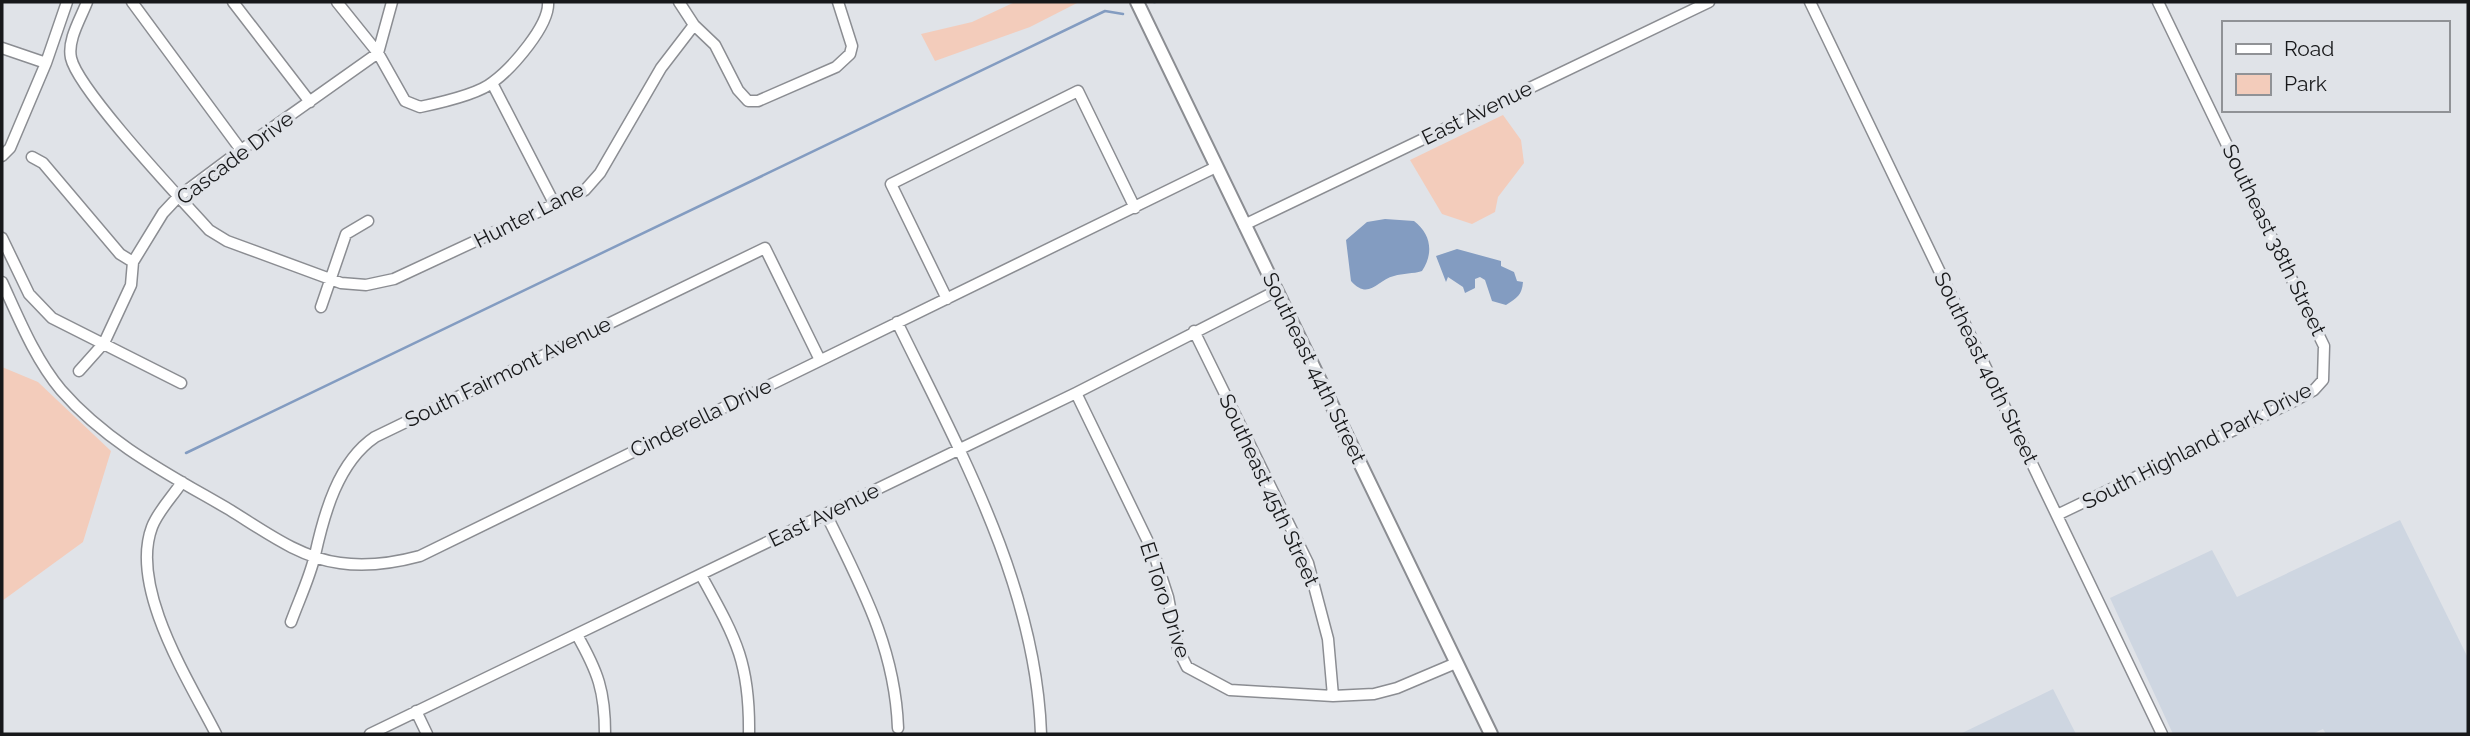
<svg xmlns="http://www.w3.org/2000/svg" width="2470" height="736" viewBox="0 0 2470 736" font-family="Raleway,sans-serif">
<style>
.built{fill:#ced6e1}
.green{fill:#f3ccbb}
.water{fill:#839cc1}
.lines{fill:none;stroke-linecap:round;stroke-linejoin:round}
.stream{stroke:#839cc1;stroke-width:2.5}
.street-casing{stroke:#8b8d92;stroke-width:13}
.secondary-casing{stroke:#8b8d92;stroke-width:16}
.street{stroke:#fff;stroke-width:10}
.secondary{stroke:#fff;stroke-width:12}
.labels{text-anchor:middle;stroke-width:7;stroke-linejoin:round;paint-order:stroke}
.street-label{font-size:21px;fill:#17181a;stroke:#e0e3e8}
</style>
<rect width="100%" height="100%" fill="#e0e3e8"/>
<path class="built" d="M2400 520 2468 658V734H2326L2323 729 2312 734H2173L2110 598 2212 550 2237 597Z
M2053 689 2076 734H1960Z"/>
<path class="green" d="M1015 2H1079L1030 27 935 61 921 34 972 22Z
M1503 115 1521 140 1524 163 1498 197 1495 212 1472 224 1442 214 1410 160Z
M2 367 38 382 111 451 83 542 2 601Z"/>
<path class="water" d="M1385 219 1414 221C1431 234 1434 253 1422 271 1413 274 1403 273 1394 276 1377 280 1369 301 1351 281L1346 240 1367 222Z
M1457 249 1501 261V266L1514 272 1517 281 1523 282C1522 295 1517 298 1506 305L1492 301 1485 280 1480 277 1475 279V288L1465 293 1463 287 1448 277 1446 282 1436 256Z"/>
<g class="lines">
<path class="stream" d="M1154 2H1155
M186 453 1105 11 1123 14"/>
<defs>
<path id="street" d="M87 2C81 18 67 40 71 58 78 90 182 200 209 230L227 241 341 283 366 285 394 279 585 190 600 173 661 68 694 25
M132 2 241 150
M233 2 310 102
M337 2 378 53 405 101 420 107C439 103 479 94 493 82 512 68 550 25 548 2
M679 2 694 25 715 45 738 90 748 101H758L836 67 850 54 852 46 838 2
M1810 2 2162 734
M2 48 46 63
M492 83 555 205
M2 156 10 148 46 63 67 2
M32 157 43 163 120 254 133 262
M1244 225 1709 2
M2 238 29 294 52 318 181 383
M2 282C19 319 35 359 61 390 108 444 170 475 230 510 264 531 300 558 340 563 367 567 394 563 420 556L1216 167
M947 299 891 184 1078 91 1135 208
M321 307 346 234 368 221
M897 322C960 451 1036 587 1041 734
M1194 331 1308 563 1328 639 1333 696
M79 371 104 343 131 285 133 262 163 213 178 197 241 150 378 53 392 2
M1076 393 1154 554 1168 597 1178 649 1187 667 1230 690 1333 696 1374 694 1397 688 1456 663
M182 482C173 496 158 511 152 527 129 588 189 681 216 734
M826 514C861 586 895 647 898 728
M2057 515 2292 402 2314 390 2323 380 2324 346 2158 2
M701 575C735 637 750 661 749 734
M291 622C299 600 310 577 315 555 324 514 338 462 375 437L765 248 820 360
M577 635C598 672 605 691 605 734
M416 711 427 734
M370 734 1076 393 1276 291"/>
<path id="secondary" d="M1137 2 1491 734"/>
</defs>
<use href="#street" class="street-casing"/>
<use href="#secondary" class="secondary-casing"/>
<use href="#street" class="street"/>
<use href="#secondary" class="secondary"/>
</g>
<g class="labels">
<g class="street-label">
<text transform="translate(1477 113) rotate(-26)" y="7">East Avenue</text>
<text transform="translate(235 158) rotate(-37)" y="7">Cascade Drive</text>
<text transform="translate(529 215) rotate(-27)" y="7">Hunter Lane</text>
<text transform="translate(2274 240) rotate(64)" y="7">Southeast 38th Street</text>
<text transform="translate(1314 368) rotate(64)" y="7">Southeast 44th Street</text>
<text transform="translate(1986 368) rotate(64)" y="7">Southeast 40th Street</text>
<text transform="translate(508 372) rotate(-26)" y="7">South Fairmont Avenue</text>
<text transform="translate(701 418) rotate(-26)" y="7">Cinderella Drive</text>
<text transform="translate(2197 446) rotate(-27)" y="7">South Highland Park Drive</text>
<text transform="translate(1269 490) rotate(65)" y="7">Southeast 45th Street</text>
<text transform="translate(824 515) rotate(-26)" y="7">East Avenue</text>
<text transform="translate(1165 600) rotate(72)" y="7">El Toro Drive</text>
</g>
</g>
<rect width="2470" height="736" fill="none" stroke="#17181a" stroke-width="7"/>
<rect x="2222" y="21" width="228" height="91" fill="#e0e3e8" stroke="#909296" stroke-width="2"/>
<rect x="2236" y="44" width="35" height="10" fill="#ffffff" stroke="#909296" stroke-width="2"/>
<text x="2284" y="56" font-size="21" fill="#17181a">Road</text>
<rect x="2236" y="74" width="35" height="21" fill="#f3ccbb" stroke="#909296" stroke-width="2"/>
<text x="2284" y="91" font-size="21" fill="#17181a">Park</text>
</svg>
